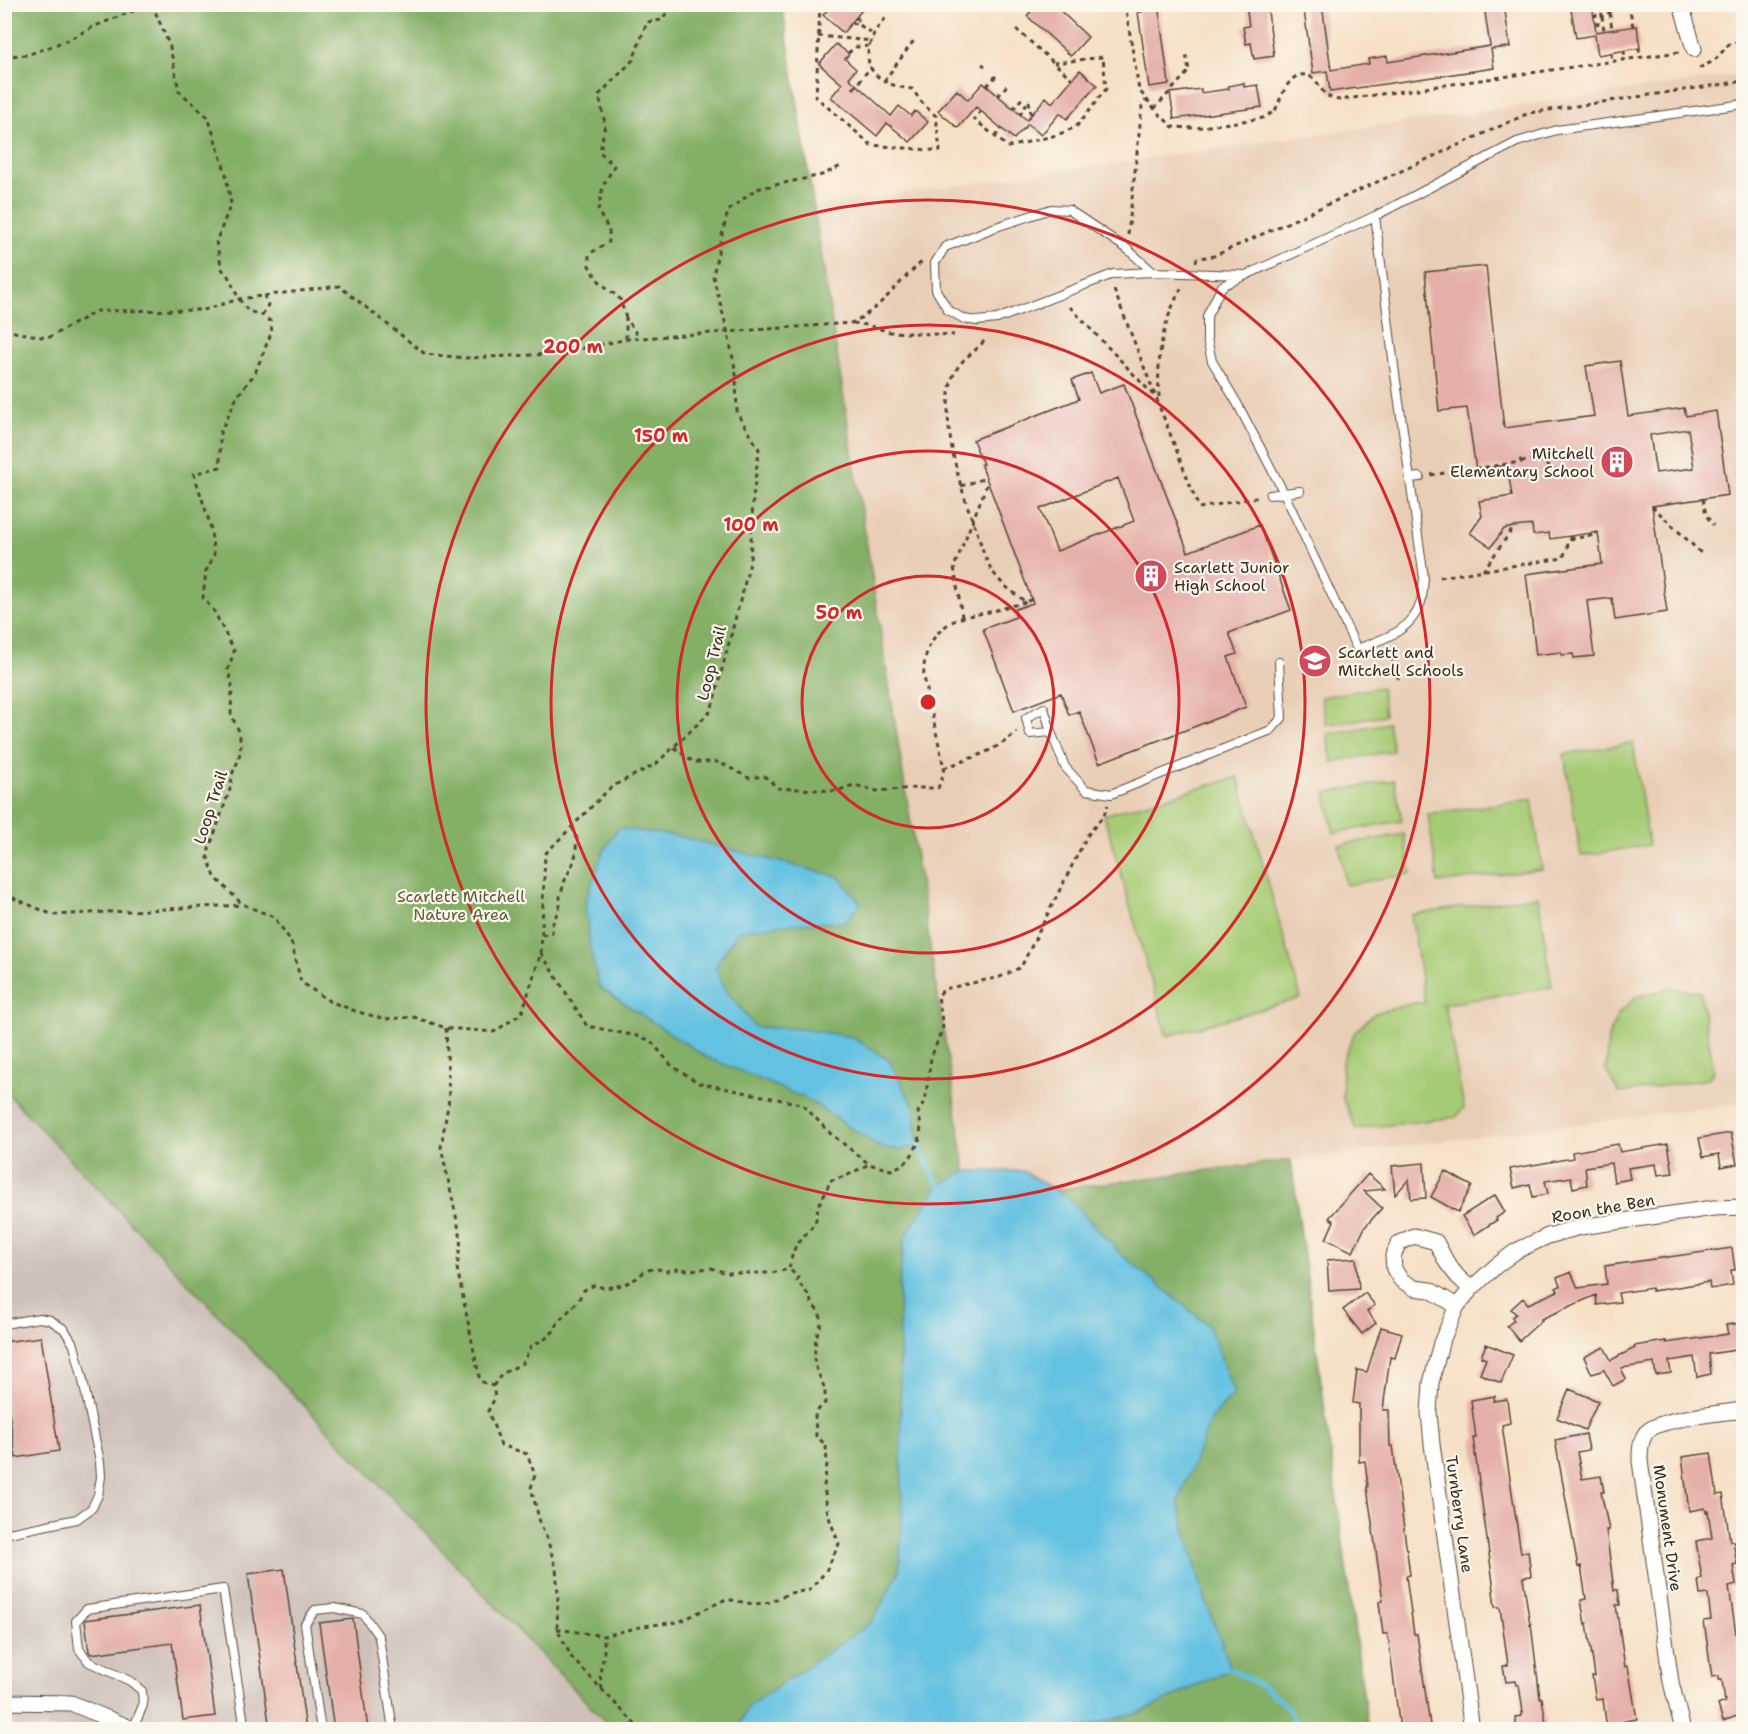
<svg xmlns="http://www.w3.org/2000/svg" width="1748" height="1734" viewBox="0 0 1748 1734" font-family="'Shantell Sans',sans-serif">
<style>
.built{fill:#e9ceb6}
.industrial{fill:#cec1b9}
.green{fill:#a6cb75;stroke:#707a4a;stroke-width:1.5}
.forest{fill:#84af66;stroke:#606c42;stroke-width:1.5}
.water{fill:#63c1e1;stroke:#4f7680;stroke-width:1.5}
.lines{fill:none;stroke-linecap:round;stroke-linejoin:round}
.stream{stroke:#63c1e1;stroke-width:5}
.building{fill:#e5afa9;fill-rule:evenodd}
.lane-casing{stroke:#574537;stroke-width:10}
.street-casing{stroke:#574537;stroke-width:17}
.path{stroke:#574537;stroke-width:3;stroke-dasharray:4.5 4.5;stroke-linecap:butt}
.lane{stroke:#fff;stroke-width:8}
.street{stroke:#fff;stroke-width:15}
.ring{fill:none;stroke:#d62828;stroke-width:3}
.labels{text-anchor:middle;stroke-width:4.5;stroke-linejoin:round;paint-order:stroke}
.poi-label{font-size:16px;fill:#3b2a1e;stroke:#fbf7ec;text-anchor:start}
.street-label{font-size:16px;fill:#3b2a1e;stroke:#fbf7ec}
.park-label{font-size:16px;fill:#5b5a38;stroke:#fbf7ec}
.centre{fill:#d62828;stroke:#fbf7ec;stroke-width:3}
.ring-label{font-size:18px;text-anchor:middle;font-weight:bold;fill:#d62828;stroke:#fbf7ec;stroke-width:4.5;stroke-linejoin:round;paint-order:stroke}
</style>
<rect width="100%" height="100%" fill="#fbf7ec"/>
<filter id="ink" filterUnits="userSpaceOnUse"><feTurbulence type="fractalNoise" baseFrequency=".0167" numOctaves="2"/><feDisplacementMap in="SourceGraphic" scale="12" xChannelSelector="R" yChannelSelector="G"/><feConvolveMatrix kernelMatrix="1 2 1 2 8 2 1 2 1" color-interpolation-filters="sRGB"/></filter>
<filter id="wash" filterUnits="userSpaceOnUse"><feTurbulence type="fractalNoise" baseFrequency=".008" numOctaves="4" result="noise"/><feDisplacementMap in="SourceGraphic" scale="24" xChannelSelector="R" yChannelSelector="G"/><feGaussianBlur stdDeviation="1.35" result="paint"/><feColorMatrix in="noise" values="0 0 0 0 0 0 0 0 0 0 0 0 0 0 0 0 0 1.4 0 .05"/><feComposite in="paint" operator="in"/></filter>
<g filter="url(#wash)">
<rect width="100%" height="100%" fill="#f6e0c6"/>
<path class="built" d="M1743 74V1103L970 1201 814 206Z"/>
<path class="industrial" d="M4 1091 612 1729H13L4 1670Z"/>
<path class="green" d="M1381 687 1385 715 1326 725 1321 697Z
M1388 723 1393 751 1332 762 1327 734Z
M1633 743 1649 845 1581 856 1564 754Z
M1238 777 1301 998 1167 1036 1104 815Z
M1394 780 1402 821 1334 833 1326 793Z
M1532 799 1542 869 1438 883 1428 814Z
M1404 834 1411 874 1346 885 1339 845Z
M1538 896 1552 987 1439 1005 1445 1006 1464 1108 1456 1117 1356 1129 1343 1099 1342 1061 1355 1032 1375 1013 1415 1003H1425L1411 915Z
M1669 988 1700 992 1714 1071 1708 1079 1619 1093 1606 1070 1608 1038 1618 1014 1636 997Z"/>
<path class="forest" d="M5 5H782L970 1200 1291 1160 1368 1729H612L5 1091Z"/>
<path class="water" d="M618 828 682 837 839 877 861 904 845 922 785 924 738 931 715 967 727 992 755 1027 804 1029 852 1037 889 1060 914 1107 918 1145 901 1150 880 1147 807 1099 706 1057 599 987 590 948 585 903 602 854Z
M966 1171H1023L1067 1197 1120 1253 1209 1326 1234 1394 1211 1419 1178 1502 1205 1599 1231 1669 1139 1713 1076 1729H737L749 1706 872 1622 899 1572 902 1520 899 1284 905 1236 939 1185Z"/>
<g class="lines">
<path class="stream" d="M918 1145 939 1185
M1231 1669 1263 1687 1288 1707 1298 1730"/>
</g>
<g id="blocks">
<path class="building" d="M833 4H867L843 33 823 15Z
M1037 4H1053L1088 37 1071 56 1027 16Z
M1141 4H1158L1169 84 1149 87 1138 12H1142Z
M1246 4H1267L1274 56 1254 59 1251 43 1246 44 1243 27 1249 26Z
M1303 4H1322L1331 70 1369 64 1368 59 1387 56 1388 62 1490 46 1484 6 1493 4H1504L1510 47 1491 49 1494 68 1330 92 1327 71 1313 73Z
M1570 4H1592L1596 32 1637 26 1640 48 1598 55 1595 35 1576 38Z
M836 44 849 54 845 59 856 69 849 78 891 116 899 106 911 116 915 111 928 122 910 142 887 123 877 136 831 97 842 84 819 64Z
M1080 70 1097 85 1067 119 1060 113 1041 135 1028 124 1014 139 976 107 958 128 938 111 957 90 968 100 983 83 1027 120 1046 97 1052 103Z
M1244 83V87L1258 85 1262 107 1174 119 1170 93 1201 89V93L1229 89 1228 86Z
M1486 266 1504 428 1594 416 1586 366 1620 361 1628 416 1684 408 1686 416 1716 411 1728 495 1652 506 1667 612 1615 620 1612 598 1587 601 1594 656 1574 658 1573 654 1561 655V652L1536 655 1526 574 1602 564 1598 532 1550 539 1549 533 1533 535 1532 525 1514 527 1504 529 1491 547 1470 533 1482 516 1479 501 1512 496 1507 465 1476 470 1467 408 1439 411 1425 272ZM1688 429 1694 468 1656 473 1650 435Z
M1091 373 1099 393 1124 384 1188 552 1260 525 1291 610 1229 633 1237 654 1228 657 1246 707 1099 763 1079 711 1069 715 1061 693 1014 711 983 629 1016 617 1013 610 1033 603 981 464H983L973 440 1079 399 1072 380ZM1118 478 1134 521 1057 551 1040 509Z
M1731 1133 1737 1164 1721 1167 1719 1154 1703 1157 1699 1138Z
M1618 1144 1620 1152 1668 1144 1673 1173 1658 1175 1656 1164 1628 1168 1630 1179 1614 1182 1611 1163 1585 1167 1587 1185 1573 1188 1571 1177 1545 1181 1548 1194 1533 1197 1530 1184 1514 1188 1510 1169 1573 1158 1572 1152Z
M1424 1163 1426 1198 1411 1199 1409 1179 1395 1195 1392 1166Z
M1445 1171 1472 1186 1458 1212 1431 1197Z
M1368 1174 1385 1189 1364 1191 1382 1208 1365 1227 1353 1252 1326 1239 1334 1221 1329 1218Z
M1495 1195 1505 1212 1496 1218 1497 1220 1474 1235 1462 1216Z
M1732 1248 1735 1270H1731L1733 1285 1710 1289 1709 1282 1652 1291V1288L1618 1293 1620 1302 1597 1305 1596 1295 1541 1319 1542 1320 1519 1341 1507 1326 1514 1320 1512 1317 1516 1314 1511 1309 1523 1298 1528 1304 1558 1291 1556 1288 1560 1286 1557 1278 1571 1272 1578 1288 1607 1284 1605 1266Z
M1356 1258 1359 1289 1329 1291 1327 1260Z
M1365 1293 1375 1305 1367 1311 1376 1323 1362 1334 1343 1310Z
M1741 1323 1743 1349 1709 1354 1711 1374 1697 1377 1694 1357 1669 1361 1671 1373 1656 1375 1654 1363 1621 1368 1626 1379 1613 1386 1604 1370 1592 1374 1584 1357 1604 1347 1611 1360 1635 1348 1634 1346 1666 1341V1343L1728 1334 1726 1325Z
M1381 1327 1402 1333 1395 1358 1390 1357 1383 1410H1389L1390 1446H1393L1410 1575 1406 1576 1414 1634H1417L1430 1725 1418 1727V1730H1400L1388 1634H1383L1379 1602 1383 1601 1367 1487H1368L1365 1461 1359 1462V1404L1353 1403 1357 1370 1367 1372Z
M41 1337 59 1451 16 1458 4 1382V1342Z
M1486 1344 1513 1355 1501 1383 1480 1374 1486 1359 1481 1357Z
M1569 1389 1598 1401 1585 1430 1557 1418Z
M1495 1396 1493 1401 1507 1399 1510 1423 1502 1425 1521 1553 1528 1551 1531 1576 1523 1577 1530 1625 1531 1624 1540 1698H1542L1547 1730H1517L1515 1717 1522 1716V1712H1523L1519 1685H1516L1515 1681 1506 1682 1503 1666 1508 1665 1500 1607H1495L1493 1591 1494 1590 1473 1438H1476L1471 1400Z
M1586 1434 1589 1450 1577 1452 1582 1479 1601 1476 1604 1492H1601L1609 1530H1606L1614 1590H1618L1620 1605H1616L1625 1667 1628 1666 1637 1719 1624 1721 1626 1730H1607L1603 1699 1596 1700 1592 1676H1595L1587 1623 1585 1624 1581 1600 1586 1599 1581 1566 1578 1567 1555 1440Z
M1711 1453 1717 1495 1723 1494 1730 1541H1733L1737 1564 1733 1565 1736 1585 1729 1587 1741 1668H1739L1743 1695V1714L1723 1721 1718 1705 1725 1702 1722 1680H1719V1676L1712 1677 1704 1621 1711 1620 1708 1594 1700 1595 1698 1580 1702 1579 1696 1541 1712 1538 1708 1511 1706 1512 1705 1508 1689 1511 1682 1457Z
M284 1569 306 1730H270L248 1574Z
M200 1605 215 1716 183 1720 172 1643 91 1654 89 1652 85 1620Z
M353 1619 368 1730H334L319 1623Z"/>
</g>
</g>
<g filter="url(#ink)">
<use href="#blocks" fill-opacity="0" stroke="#574537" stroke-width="1.5"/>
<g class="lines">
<defs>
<path id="lane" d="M1375 216 1395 374 1424 578C1423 586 1423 595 1421 602 1412 632 1382 639 1357 649L1284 493 1237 403 1212 361 1207 339V316L1222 286Z
M1375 216 1517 142 1557 130 1744 104
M1153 272 1126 248 1069 210 1051 209 993 228 945 247 935 263 936 290 948 310 964 319 977 321 997 319 1113 274 1153 272 1243 275
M1410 478 1420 477
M1270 495 1300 491
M1051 732 1030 734 1026 718 1044 708 1051 732 1065 767 1086 790 1111 794 1271 730 1282 718 1279 662
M4 1324 39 1318 50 1320 64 1329 74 1345 82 1376 100 1462 101 1477 98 1495 92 1508 77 1519 4 1534
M133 1729 143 1705 142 1691 130 1681 89 1662 79 1649 76 1621 87 1609 223 1589 245 1730
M321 1730 305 1624 315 1610 334 1608 363 1614 379 1637 393 1730"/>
<path id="street" d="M1681 4 1694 49
M1457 1306 1430 1290 1414 1288 1401 1280 1394 1269 1393 1256 1399 1243 1414 1236 1436 1242 1447 1263 1457 1276 1471 1289
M4 1702 71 1703 135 1730
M1472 1730 1432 1444 1429 1413 1431 1383 1441 1343 1457 1306 1471 1289 1496 1266 1516 1251 1548 1236 1580 1227 1714 1208 1744 1207
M1683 1730 1671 1682 1640 1461C1640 1452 1640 1442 1645 1434 1655 1418 1723 1413 1744 1410"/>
</defs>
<use href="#lane" class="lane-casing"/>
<use href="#street" class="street-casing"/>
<path class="path" d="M152 4 170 47 179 91 208 117 226 174 231 204 216 242 222 269 228 276 239 299 248 311 262 315 270 321 272 331 255 373 237 397 220 433V467L194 474 210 524 214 555 206 571 203 598 214 611 234 651 228 670 232 684 231 715 239 731 241 744 239 759 233 772 230 789 207 855 215 877 242 904 274 917 291 941 301 982 329 1001 358 1012 385 1019 414 1017 446 1028 494 1032 522 1013 541 953 545 854 611 787 656 764 711 711 750 563 753 498 759 449 737 413 736 374 728 333 713 276 720 243 728 211 756 189 822 175 841 166
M820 4 816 97 871 145 940 151 936 116 924 105 912 89C893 87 867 79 868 54 868 48 871 41 873 36 875 29 883 22 887 16
M1125 4 1139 90 1157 112 1173 127 1195 128 1263 118 1275 111C1281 98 1290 66 1311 77 1318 81 1321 90 1326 95 1330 98 1335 99 1339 100L1679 52
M1600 4 1602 16 1627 4
M1629 4 1633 27
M1610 13 1612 30
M1593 16 1602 14
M1602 16 1604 31
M856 17 861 26
M852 22 857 26H861L873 34
M1595 24 1603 23
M1016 29 1072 79
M818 36 873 41
M1639 48 1640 58
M1624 50 1625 60
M848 53 856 47 869 46
M1611 53 1612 62
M4 56 27 55 66 41 95 26 151 4
M982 64 985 66
M1699 68 1714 61 1730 43 1744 41
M884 81 915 39
M987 86 997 75
M853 89 871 67
M998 96 1008 84
M1029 101 1031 115
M1013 109 1024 96
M1154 109 1189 71 1186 54
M981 111 974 119 1008 147 1057 135 1076 127 1106 89 1103 57 1054 63
M1020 115 1029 99
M995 137 1002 128
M1128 235 1142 106 1146 100
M1196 262 1197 258 1214 256 1529 113 1744 81
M1114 290 1199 508 1259 497
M1070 307 1158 400
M262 315 268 305 264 296
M626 318 620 299 599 281 589 266V254L609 242V230L598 211 603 186 614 166 600 152 605 124 599 95 633 60 647 22 662 20 672 4
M853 323 867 325 890 332 954 335
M4 330 48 338 97 311 204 310 239 299 339 286 425 354 466 358 555 354 628 339 851 323C883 308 897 282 923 261
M626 339V318L639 338
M984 341C971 356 959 359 952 379 939 423 961 491 977 532 981 544 984 557 990 567 998 582 1012 592 1026 602L1032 599
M1159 397C1157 355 1162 322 1183 285
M1521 462 1538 459 1555 471 1564 470 1565 475
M1431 475 1521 462 1520 458
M961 486 986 478
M1703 499 1706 515 1713 525
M1652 506 1702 554
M1570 539 1596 535V532
M1483 571 1514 527
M1440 577 1563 558 1570 539V536
M962 617 954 567 988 482
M1387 649 1396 668 1398 678H1394
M674 747 693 762H719L749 778 764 776 778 788 837 791 854 785 877 791 915 788H938L942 778 944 768 924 677C922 651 935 627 961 618 970 615 980 614 989 612 1001 609 1014 605 1026 602
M944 768C970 758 995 752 1017 732
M4 894 53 915 241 905
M542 935 552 933V925L560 906V897L565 880 575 859 577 839 572 826
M541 953 587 1026 637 1036 650 1040 672 1066 699 1083 802 1104 831 1134 869 1164 891 1170 904 1164 910 1158 919 1142 921 1126 918 1112 925 1101 931 1058 943 1027 938 996 944 989 1000 977 1021 967 1087 836 1104 815 1108 805
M446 1028 449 1099 441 1147 461 1239 457 1268 480 1381 493 1386 495 1398 488 1411 501 1445 527 1454 535 1475 531 1488 541 1526 546 1535 556 1568 558 1594 557 1629 572 1658 634 1723 637 1730
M493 1386 502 1374 523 1363 531 1346 545 1339 555 1330 558 1322 578 1301 584 1290 595 1285 604 1288 623 1285 637 1278 646 1270 658 1269 666 1271 677 1269 689 1270 711 1268 727 1273H771L789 1269C791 1261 792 1253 796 1246 803 1234 821 1223 817 1208 821 1199 828 1191 829 1181L848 1175 869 1164
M557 1629 604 1636 644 1626 679 1622 726 1599 753 1604 771 1602 790 1593 810 1590 826 1571 839 1544 828 1515 824 1486 827 1464 826 1445 816 1436 815 1413 825 1403V1389L814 1363 816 1337 821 1324V1318L819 1312 812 1304 809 1296 797 1280 798 1277 789 1269
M602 1689 600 1673 604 1654V1636"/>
<use href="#lane" class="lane"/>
<use href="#street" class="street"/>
</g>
</g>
<g class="ring">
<circle cx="928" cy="702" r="126"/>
<circle cx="928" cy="702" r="251"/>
<circle cx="928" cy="702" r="377"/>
<circle cx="928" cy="702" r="502"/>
</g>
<defs>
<symbol id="building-disc" viewBox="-11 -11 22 22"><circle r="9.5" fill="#d1495b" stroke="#fbf7ec"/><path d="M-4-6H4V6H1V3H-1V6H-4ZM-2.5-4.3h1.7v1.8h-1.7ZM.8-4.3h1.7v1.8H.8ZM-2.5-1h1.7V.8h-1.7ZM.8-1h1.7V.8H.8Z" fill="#fff"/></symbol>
<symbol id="school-disc" viewBox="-11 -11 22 22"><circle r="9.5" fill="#d1495b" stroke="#fbf7ec"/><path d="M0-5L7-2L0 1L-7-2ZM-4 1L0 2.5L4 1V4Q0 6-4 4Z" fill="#fff"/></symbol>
</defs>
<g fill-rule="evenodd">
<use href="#building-disc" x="1598" y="443" width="38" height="38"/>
<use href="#building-disc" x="1132" y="557" width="38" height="38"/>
<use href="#school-disc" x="1296" y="642" width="38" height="38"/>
</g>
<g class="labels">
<g class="poi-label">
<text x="1594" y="459" text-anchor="end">Mitchell<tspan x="1594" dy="18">Elementary School</tspan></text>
<text x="1174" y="573">Scarlett Junior<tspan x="1174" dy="18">High School</tspan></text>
<text x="1338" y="658">Scarlett and<tspan x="1338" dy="18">Mitchell Schools</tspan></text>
</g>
<g class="street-label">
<text transform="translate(711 663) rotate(-76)" y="6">Loop Trail</text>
<text transform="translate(210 807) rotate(-72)" y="6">Loop Trail</text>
<text transform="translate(1603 1208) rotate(-10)" y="6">Roon the Ben</text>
<text transform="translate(1460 1514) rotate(82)" y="6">Turnberry Lane</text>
<text transform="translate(1668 1528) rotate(82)" y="6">Monument Drive</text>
</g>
<g class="park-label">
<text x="461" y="902">Scarlett Mitchell<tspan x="461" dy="18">Nature Area</tspan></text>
</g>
</g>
<circle cx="928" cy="702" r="9" class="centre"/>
<g class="ring-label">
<text x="573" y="353">200 m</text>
<text x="661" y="442">150 m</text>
<text x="751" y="531">100 m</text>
<text x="839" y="619">50 m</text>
</g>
<rect width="1748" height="1734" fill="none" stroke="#fbf7ec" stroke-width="24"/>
</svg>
